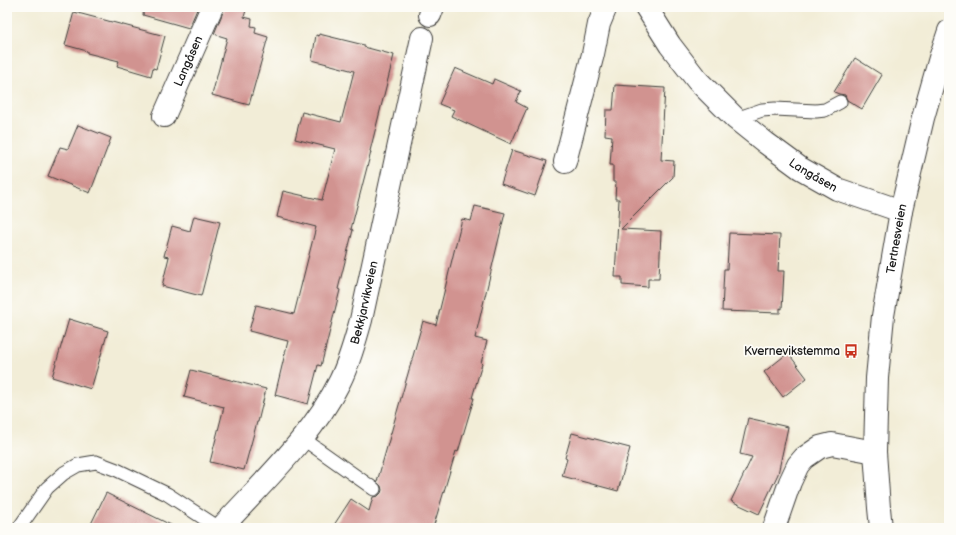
<svg xmlns="http://www.w3.org/2000/svg" width="956" height="535" viewBox="0 0 956 535" font-family="'Balsamiq Sans',sans-serif">
<style>
.building{fill:#d19390}
.lines{fill:none;stroke-linecap:round;stroke-linejoin:round}
.lane-casing{stroke:#3c3b38;stroke-width:15}
.street-casing{stroke:#3c3b38;stroke-width:24}
.secondary-casing{stroke:#3c3b38;stroke-width:24}
.lane{stroke:#fff;stroke-width:13}
.street{stroke:#fff;stroke-width:22}
.secondary{stroke:#fff;stroke-width:22}
.labels{text-anchor:middle;stroke-width:3.5;stroke-linejoin:round;paint-order:stroke}
.street-label{font-size:12px;fill:#1c1c1c;stroke:#fdfcf7}
.poi-label{font-size:12px;fill:#1c1c1c;stroke:#fdfcf7;text-anchor:end}
</style>
<rect width="100%" height="100%" fill="#fdfcf7"/>
<filter id="ink" filterUnits="userSpaceOnUse"><feTurbulence type="fractalNoise" baseFrequency=".025" numOctaves="2"/><feDisplacementMap in="SourceGraphic" scale="8" xChannelSelector="R" yChannelSelector="G"/><feConvolveMatrix kernelMatrix="1 2 1 2 8 2 1 2 1" color-interpolation-filters="sRGB"/></filter>
<filter id="wash" filterUnits="userSpaceOnUse"><feTurbulence type="fractalNoise" baseFrequency=".012" numOctaves="4" result="noise"/><feDisplacementMap in="SourceGraphic" scale="16" xChannelSelector="R" yChannelSelector="G"/><feGaussianBlur stdDeviation="0.9" result="paint"/><feColorMatrix in="noise" values="0 0 0 0 0 0 0 0 0 0 0 0 0 0 0 0 0 1.4 0 .05"/><feComposite in="paint" operator="in"/></filter>
<g filter="url(#wash)">
<rect width="100%" height="100%" fill="#f2edd7"/>
<g id="blocks">
<path class="building" d="M144 7H198L189 28 143 15Z
M224 7H247L244 17 252 19 251 26 256 27 255 33 268 37 249 105 212 95 227 38 214 34 223 12Z
M74 12 165 36 156 69 153 68 151 76 117 66 119 61 87 53V51L65 45Z
M319 34 364 45V47L394 55 370 151 371 152 351 229 353 230 338 289 340 290 321 366 318 365 308 404 275 395 288 341 249 331 256 305 294 314 316 227 277 217 283 191 322 200 335 149 295 139 302 112 341 122 354 71 312 60 316 35 319 36Z
M855 58 882 75 862 109 847 100 845 95 839 94 834 92Z
M455 68 492 84 494 79 521 91 516 102 527 108 511 144 451 116 454 110 439 104Z
M615 85 665 88 661 160 674 161 673 177 621 229 661 231 659 279H648V287L622 285V277H615L619 199H615L616 182H613V165H610L612 136 605 135 606 110H613Z
M78 125 111 138 90 193 48 176 60 147 68 149Z
M512 150 547 161 535 196 501 184Z
M475 206 505 213 475 338 487 341 481 363 482 364 472 398H474L458 452 456 451 433 528H332L351 499 369 511 373 497 378 496 381 493 382 490 381 486 377 482 423 321 436 325 462 219 471 221Z
M194 216 220 222 201 296 162 286 169 257 164 256 172 226 190 231Z
M729 233 780 235 778 271H784L782 309 780 308V313L722 311 724 269H727Z
M69 319 108 331 91 389 52 377Z
M788 353 807 378 783 397 764 372Z
M191 370 266 389 258 422H257L244 470 210 462 224 407 184 397Z
M748 418 788 427 778 474 759 514 731 501 752 457 740 454Z
M572 433 630 448 618 491 562 476 567 459 565 458Z
M106 493 177 528H89Z"/>
</g>
</g>
<g filter="url(#ink)">
<use href="#blocks" fill-opacity="0" stroke="#3c3b38" stroke-width="1"/>
<g class="lines">
<defs>
<path id="lane" d="M736 119 762 110 775 109 816 111 825 110 840 102
M302 438 374 489
M19 528 47 488 64 473 78 465 96 462 117 470 167 494 219 528"/>
<g id="street">
<path id="s1" d="M646 7 670 45 697 80 736 119 766 143 800 168 837 189 901 211"/>
<path d="M430 15 433 7"/>
<path id="s2" d="M164 116 212 7"/>
<path d="M565 162 593 54 599 24 606 7"/>
<path id="s3" d="M221 528C262 483 313 436 340 381 350 361 355 341 361 320L422 38"/>
<path d="M774 528 790 482 798 465 804 458 820 447 832 444 875 452"/>
</g>
<g id="secondary">
<path id="s4" d="M881 528 879 508 875 452 877 378 883 316 901 211 923 118 940 58 949 31"/>
</g>
</defs>
<use href="#lane" class="lane-casing"/>
<use href="#street" class="street-casing"/>
<use href="#secondary" class="secondary-casing"/>
<use href="#lane" class="lane"/>
<use href="#street" class="street"/>
<use href="#secondary" class="secondary"/>
</g>
</g>
<defs>
<symbol id="bus-bare" viewBox="-9 -9 18 18"><path d="M-5-6H5V4H4V6H2V4H-2V6H-4V4H-5ZM-3.5-4V0h7V-4ZM-3.5 1.2v1.5H-2V1.2ZM2 1.2v1.5H3.5V1.2Z" fill="#c8321e" stroke="#fdfcf7" stroke-width="2.5" paint-order="stroke"/></symbol>
</defs>
<g fill-rule="evenodd">
<use href="#bus-bare" x="841" y="341" width="20" height="20"/>
</g>
<g class="labels">
<g class="street-label">
<text dy="4" stroke="none"><textPath href="#s2" startOffset="60">Langåsen</textPath></text>
<text dy="4" stroke="none"><textPath href="#s1" startOffset="240">Langåsen</textPath></text>
<text dy="4" stroke="none"><textPath href="#s4" startOffset="291">Tertnesveien</textPath></text>
<text dy="4" stroke="none"><textPath href="#s3" startOffset="272">Bekkjarvikveien</textPath></text>
</g>
<g class="poi-label">
<text x="840" y="355">Kvernevikstemma</text>
</g>
</g>
<rect width="956" height="535" fill="none" stroke="#fdfcf7" stroke-width="24"/>
</svg>
